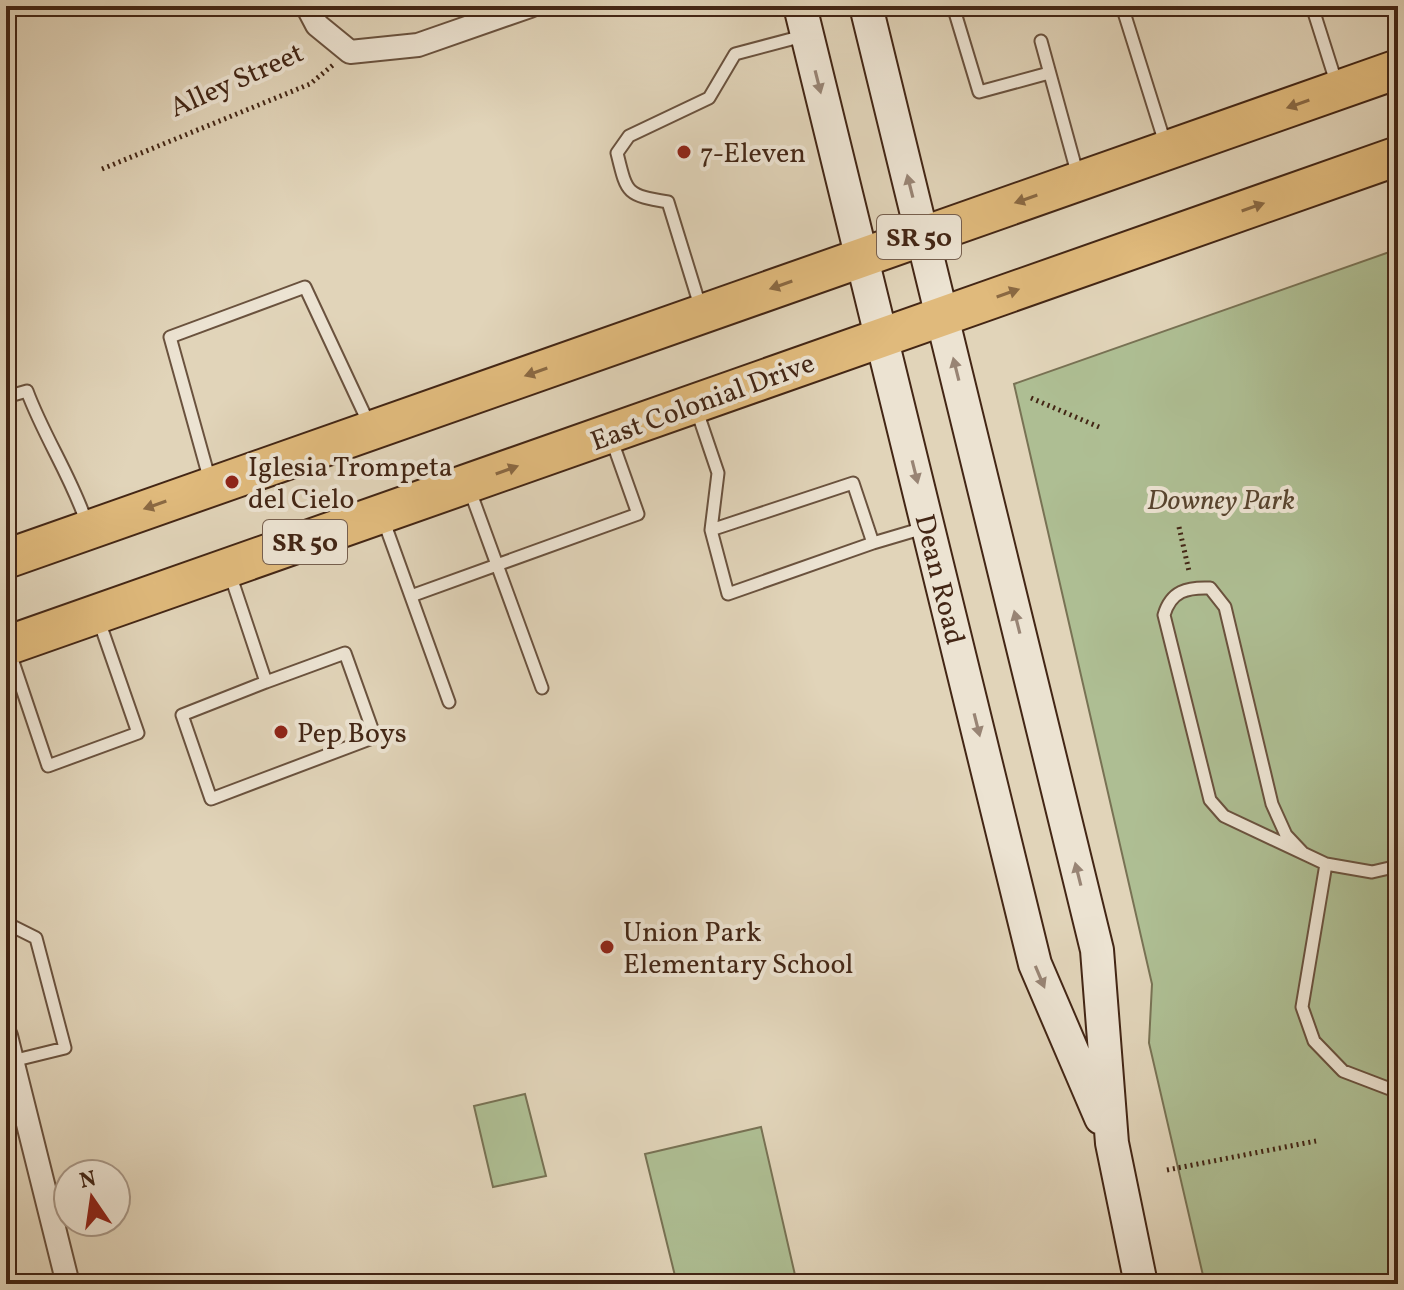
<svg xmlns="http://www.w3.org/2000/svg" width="1404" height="1290" viewBox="0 0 1404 1290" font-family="Vollkorn,serif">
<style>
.green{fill:#aebe93;stroke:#787254;stroke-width:2}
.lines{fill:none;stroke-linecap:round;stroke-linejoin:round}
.service-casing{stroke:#6a523e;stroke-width:15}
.minor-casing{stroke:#6a523e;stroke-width:26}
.secondary-casing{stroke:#432615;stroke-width:36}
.trunk-casing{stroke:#432615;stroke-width:42}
.path{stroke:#432615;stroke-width:5;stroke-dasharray:2 4;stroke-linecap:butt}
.service{stroke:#ece3d2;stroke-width:11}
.minor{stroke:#ece3d2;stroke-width:22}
.secondary{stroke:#ece3d2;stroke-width:32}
.trunk{stroke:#e0ba7c;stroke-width:38}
.oneway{fill:#988474}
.oneway2{fill:#8a6943}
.poi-dot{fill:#8f2418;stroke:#ece3d2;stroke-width:3}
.labels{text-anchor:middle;stroke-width:8;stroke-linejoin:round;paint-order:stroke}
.shield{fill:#ece3d2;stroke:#765f4e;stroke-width:2}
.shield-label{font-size:26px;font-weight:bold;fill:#432615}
.street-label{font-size:28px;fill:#432615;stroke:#ece3d2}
.poi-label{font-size:28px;fill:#432615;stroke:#ece3d2;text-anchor:start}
.park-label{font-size:28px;font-style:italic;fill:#58442e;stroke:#ece3d2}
</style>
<rect width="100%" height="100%" fill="#e1d4b9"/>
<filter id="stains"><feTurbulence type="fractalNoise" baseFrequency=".0025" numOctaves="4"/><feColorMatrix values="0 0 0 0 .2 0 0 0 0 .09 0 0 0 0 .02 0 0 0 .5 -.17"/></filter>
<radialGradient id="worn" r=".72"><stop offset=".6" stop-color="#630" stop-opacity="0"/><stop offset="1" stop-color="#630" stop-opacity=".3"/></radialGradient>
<path class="green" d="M1398 249V1284H1205L1149 1043 1152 984 1014 384Z
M525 1094 546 1176 493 1187 474 1106Z
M761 1127 795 1275 756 1284H677L645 1154Z"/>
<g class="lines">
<defs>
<path id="service" d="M953 6 979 92 1049 73
M1031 6V7
M1122 6 1165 143
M1312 6 1337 85
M1313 10 1327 6
M872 14 897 6
M1041 41 1078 176
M701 309 668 202C626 195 627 194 617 153L629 136 709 98 735 54 803 36
M6 397 27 391C44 437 72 478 87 524
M696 408 718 473 711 530 728 594 873 543 927 527
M210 481 170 337 305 287 370 426
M469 488 542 688
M383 519 449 702
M711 530 853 483 873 543
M230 574 266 682 182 715 211 799 375 737 345 653 266 682
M411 596 638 514 611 438
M9 650 48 766 138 733 98 618
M1302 852 1286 835 1272 804 1225 607 1210 588C1187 587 1171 591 1164 615L1210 800 1224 816 1326 864 1372 872 1398 866
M1326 864 1302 1007 1314 1041 1343 1071 1398 1092
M6 923 36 938 65 1048 12 1061"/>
<path id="minor" d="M307 6 317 25 350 52 418 45 530 6
M6 1036 68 1284"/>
<path id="secondary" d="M800 6 1035 964 1101 1118
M866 6 1097 950 1112 1143 1141 1284"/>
<path id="trunk" d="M6 559 1398 69
M6 646 1398 156"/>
</defs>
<use href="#service" class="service-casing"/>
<use href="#minor" class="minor-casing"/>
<use href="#secondary" class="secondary-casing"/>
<use href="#trunk" class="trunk-casing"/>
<path class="path" d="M102 169 310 84 333 65
M1031 398 1099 427
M1179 527 1189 571
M1167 1170 1316 1141"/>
<use href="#service" class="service"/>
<use href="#minor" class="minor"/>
<use href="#secondary" class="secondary"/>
<use href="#trunk" class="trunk"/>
</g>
<defs><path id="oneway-solid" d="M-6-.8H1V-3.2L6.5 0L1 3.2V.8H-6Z" transform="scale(2)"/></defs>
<g class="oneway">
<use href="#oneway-solid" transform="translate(818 82) rotate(76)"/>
<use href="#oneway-solid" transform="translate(910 186) rotate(-104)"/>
<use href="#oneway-solid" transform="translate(956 369) rotate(-104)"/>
<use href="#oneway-solid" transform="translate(915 472) rotate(76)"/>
<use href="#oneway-solid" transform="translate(1017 622) rotate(-104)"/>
<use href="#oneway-solid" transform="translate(977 725) rotate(76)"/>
<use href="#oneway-solid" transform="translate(1078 874) rotate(-104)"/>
<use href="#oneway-solid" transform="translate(1040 977) rotate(67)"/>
</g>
<g class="oneway2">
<use href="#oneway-solid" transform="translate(1298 104) rotate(161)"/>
<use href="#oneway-solid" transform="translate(1026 199) rotate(161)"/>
<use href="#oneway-solid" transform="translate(1253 207) rotate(-19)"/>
<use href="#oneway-solid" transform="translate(781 285) rotate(161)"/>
<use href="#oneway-solid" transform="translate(1008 293) rotate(-19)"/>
<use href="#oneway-solid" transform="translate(536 372) rotate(161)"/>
<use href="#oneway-solid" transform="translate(507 470) rotate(-20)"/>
<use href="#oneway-solid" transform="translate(155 505) rotate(161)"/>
</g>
<g class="poi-dot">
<circle cx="684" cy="152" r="8"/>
<circle cx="232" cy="482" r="8"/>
<circle cx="281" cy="732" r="8"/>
<circle cx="607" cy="947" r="8"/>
</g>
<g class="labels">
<g class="shield">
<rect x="877" y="215" width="84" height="44" rx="6"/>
<rect x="263" y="520" width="84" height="44" rx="6"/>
</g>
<g class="shield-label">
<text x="919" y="246">SR 50</text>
<text x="305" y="551">SR 50</text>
</g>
<g class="street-label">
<text transform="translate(236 79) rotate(-24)" y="10">Alley Street</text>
<text transform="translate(702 401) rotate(-20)" y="10">East Colonial Drive</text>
<text transform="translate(941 579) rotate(76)" y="10">Dean Road</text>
</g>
<g class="poi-label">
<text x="700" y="162">7-Eleven</text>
<text x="248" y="476">Iglesia Trompeta<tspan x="248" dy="32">del Cielo</tspan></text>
<text x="297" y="742">Pep Boys</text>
<text x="623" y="941">Union Park<tspan x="623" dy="32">Elementary School</tspan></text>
</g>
<g class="park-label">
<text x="1221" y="509">Downey Park</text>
</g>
</g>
<rect width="1404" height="1290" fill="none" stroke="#e1d4b9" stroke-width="32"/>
<rect x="8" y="8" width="1388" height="1274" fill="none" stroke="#432615" stroke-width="4"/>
<rect x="16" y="16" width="1372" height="1258" fill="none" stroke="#432615" stroke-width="2"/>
<g transform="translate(92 1198) rotate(347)"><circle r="38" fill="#ece3d2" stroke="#a89786" stroke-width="2"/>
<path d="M0-6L14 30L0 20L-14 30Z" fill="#8f2418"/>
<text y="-12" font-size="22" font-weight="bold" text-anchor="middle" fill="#432615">N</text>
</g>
<rect width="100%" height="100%" filter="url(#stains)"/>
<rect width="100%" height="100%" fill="url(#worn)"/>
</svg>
